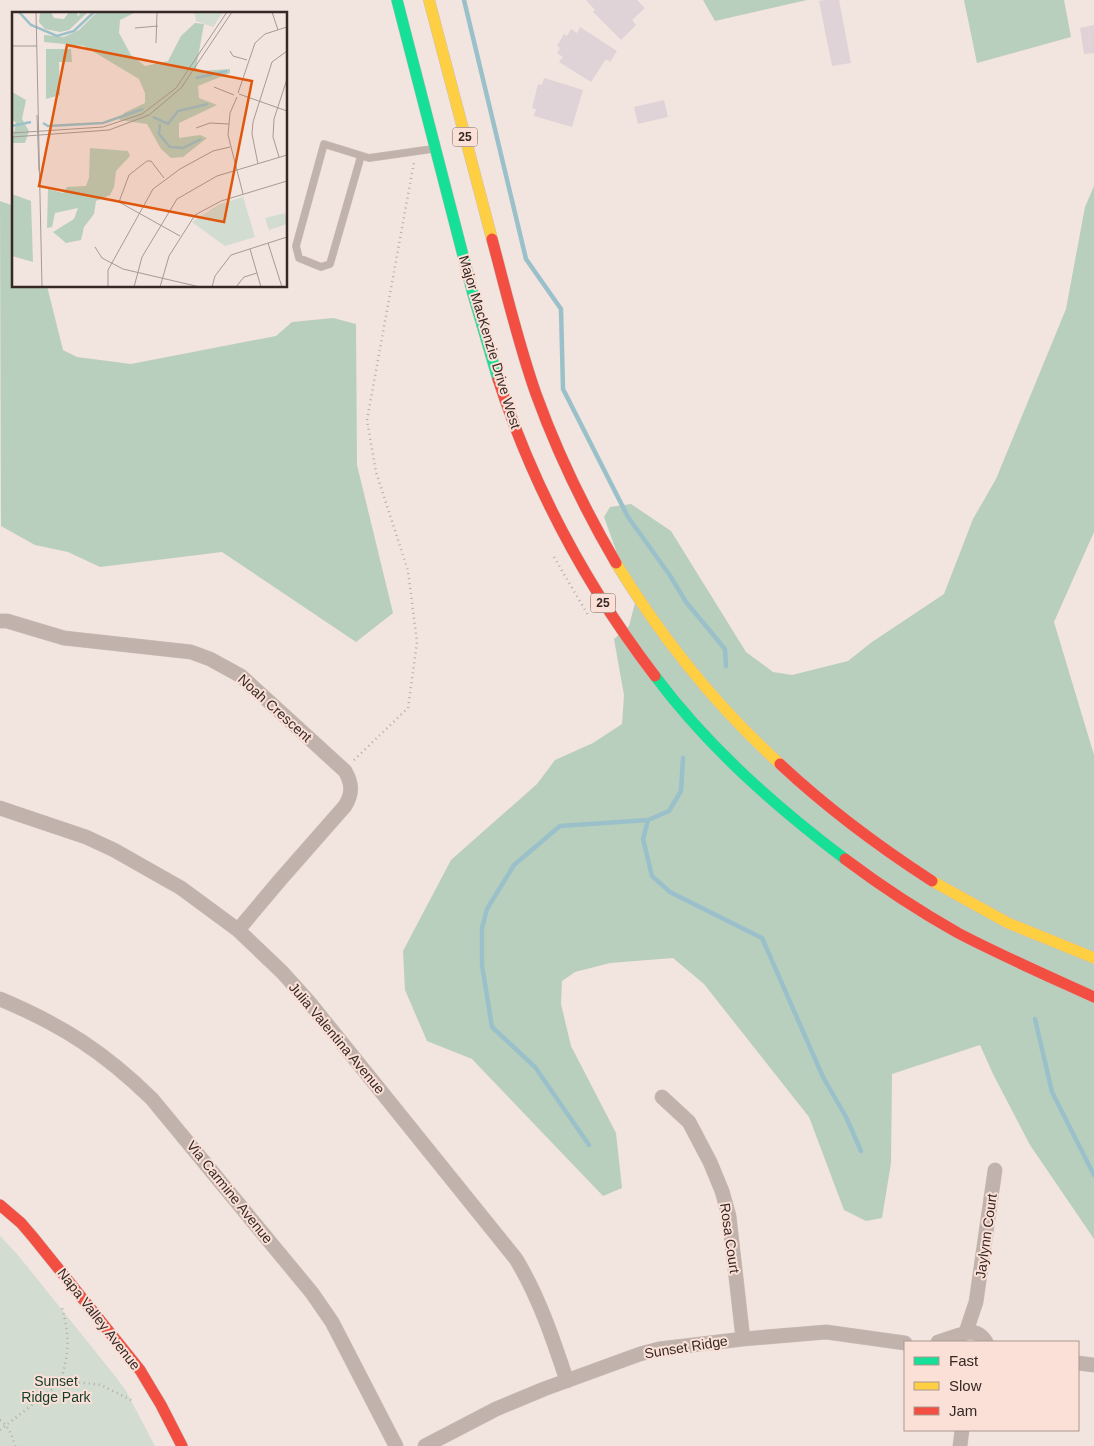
<svg xmlns="http://www.w3.org/2000/svg" width="1094" height="1446" viewBox="0 0 1094 1446" font-family="Helvetica,sans-serif">
<style>
.green{fill:#d2dcd0}
.forest{fill:#b9cfbd}
.lines{fill:none;stroke-linecap:round;stroke-linejoin:round}
.stream{stroke:#9ac0ca;stroke-width:4.5}
.building{fill:#e0d3d8}
.lane-casing{stroke:#cbbfbb;stroke-width:8}
.street-casing{stroke:#cbbfbb;stroke-width:15}
.fast-casing{stroke:#cbbfbb;stroke-width:12}
.slow-casing{stroke:#cbbfbb;stroke-width:12}
.jam-casing{stroke:#cbbfbb;stroke-width:12}
.path{stroke:#b7aca7;stroke-width:2.5;stroke-dasharray:1 4;stroke-linecap:butt}
.lane{stroke:#c1b2ac;stroke-width:7}
.street{stroke:#c1b2ac;stroke-width:14}
.fast{stroke:#16e098;stroke-width:11}
.slow{stroke:#ffcf43;stroke-width:11}
.jam{stroke:#f24e42;stroke-width:11}
.labels{text-anchor:middle;stroke-width:4;stroke-linejoin:round;paint-order:stroke}
.shield{fill:#fae0d6;stroke:#71605a;stroke-width:1}
.shield-label{font-size:12px;font-weight:bold;fill:#362925}
.street-label{font-size:14px;fill:#362925;stroke:#fae0d6}
.park-label{font-size:14px;fill:#133d2a;stroke:#fae0d6}
.inset-river{fill:none;stroke:#9ac0ca;stroke-width:2.5}
.inset-road{fill:none;stroke:#a79994;stroke-width:1}
.view{fill:#df570d;fill-opacity:0.15;stroke:#df570d;stroke-width:2.5}
.inset-edge{fill:none;stroke:#362925;stroke-width:2.5}
</style>
<rect width="100%" height="100%" fill="#f2e4de"/>
<path class="green" d="M0 1236 17 1254 115 1376 126 1391 155 1446H0Z"/>
<path class="forest" d="M703 0H807L715 21Z
M964 0H1064L1071 37 977 63Z
M1094 186V532L1054 622 1094 755V1239L1030 1145 993 1074 980 1045 892 1074 891 1163 882 1218 866 1221 844 1210 809 1117 704 984 673 958 610 963 575 972 562 981 561 1004 571 1046 616 1133 622 1188 603 1196 472 1059 427 1041 405 990 403 951 451 860 537 784 555 760 593 743 622 724 624 695 614 639 629 626 635 603 604 517 610 507 631 504 671 531 746 652 773 672 792 675 848 661 872 642 944 594 973 519 996 479 1066 309 1085 207Z
M0 201 14 206V286H47L63 350 77 357 131 364 276 336 292 322 333 318 356 324 357 465 393 613 356 642 222 552 100 567 68 552 35 545 1 526Z"/>
<g class="lines">
<path class="stream" d="M464 0 526 259 561 309 563 389 628 517 669 574 686 602 725 649 726 666
M648 820 643 839 652 876 670 892 762 938 823 1077 846 1117 861 1151
M1035 1019 1052 1092 1094 1175
M589 1145 535 1067 492 1027 482 965V928L487 909 514 865 560 826 648 820 669 811 681 791 683 758"/>
</g>
<path class="building" d="M586 0H637L645 8 632 20 636 25 621 40 593 12 595 10Z
M825 0H839L851 63 832 66 819 1Z
M1094 25V53L1084 54 1080 28Z
M580 27 617 51 610 62 606 59 591 82 559 62 563 57 557 53 560 48 557 46 564 34 567 36 571 29 577 33Z
M544 78 583 90 572 127 534 116 536 109 532 108 538 84 542 85Z
M664 100 668 117 638 124 634 107Z"/>
<g class="lines">
<defs>
<path id="lane" d="M361 156 330 264 321 267 299 258 296 246 324 144 369 158 432 149"/>
<path id="street" d="M0 621H7L64 638 191 652 210 659 241 676 345 771C352 783 353 793 345 806L280 880 238 930
M0 808 86 837 114 850 181 888 238 930 282 972 309 1002 516 1259C539 1297 553 1339 567 1381
M0 999C62 1025 104 1052 152 1099L312 1293 332 1322 396 1446
M662 1097 689 1122 710 1162 722 1191 729 1216 743 1339
M966 1332 976 1302 995 1170
M938 1342 959 1335
M954 1342C963 1329 978 1329 986 1342
M1078 1363 1094 1365
M425 1446 496 1409 544 1389 640 1354 659 1349 743 1339 826 1332 905 1343
M960 1446 962 1430"/>
<path id="fast" d="M397 0 473 294 498 379
M655 676C708 747 775 806 845 859"/>
<path id="slow" d="M429 0 492 239
M616 563C661 637 716 706 780 764
M932 881 1008 923 1094 958"/>
<path id="jam" d="M492 239C506 291 518 343 536 394 557 452 585 510 616 563
M498 379C533 486 587 587 655 676
M780 764C827 808 878 846 932 881
M845 859C881 886 919 911 958 933 1002 956 1048 976 1094 997
M0 1205 21 1223 33 1237 140 1370 161 1405 182 1446"/>
</defs>
<use href="#lane" class="lane-casing"/>
<use href="#street" class="street-casing"/>
<use href="#fast" class="fast-casing"/>
<use href="#slow" class="slow-casing"/>
<use href="#jam" class="jam-casing"/>
<path class="path" d="M554 557 588 615
M354 760 408 708 417 642 408 571 376 472 367 420 414 162
M60 1383C69 1354 70 1337 62 1308
M0 1420C9 1427 12 1435 15 1446
M0 1430 60 1383H86L101 1385 133 1401"/>
<use href="#lane" class="lane"/>
<use href="#street" class="street"/>
<use href="#fast" class="fast"/>
<use href="#slow" class="slow"/>
<use href="#jam" class="jam"/>
</g>
<g class="labels">
<g class="shield">
<rect x="452.5" y="127.5" width="25" height="19" rx="4"/>
<rect x="590.5" y="593.5" width="25" height="19" rx="4"/>
</g>
<g class="shield-label">
<text x="465" y="141">25</text>
<text x="603" y="607">25</text>
</g>
<g class="street-label">
<text transform="translate(490 342) rotate(73)" y="5">Major MacKenzie Drive West</text>
<text transform="translate(275 708) rotate(42)" y="5">Noah Crescent</text>
<text transform="translate(337 1038) rotate(50)" y="5">Julia Valentina Avenue</text>
<text transform="translate(230 1192) rotate(51)" y="5">Via Carmine Avenue</text>
<text transform="translate(986 1236) rotate(-82)" y="5">Jaylynn Court</text>
<text transform="translate(730 1238) rotate(82)" y="5">Rosa Court</text>
<text transform="translate(99 1319) rotate(52)" y="5">Napa Valley Avenue</text>
<text transform="translate(686 1347) rotate(-9)" y="5">Sunset Ridge</text>
</g>
<g class="park-label">
<text x="56" y="1386">Sunset<tspan x="56" dy="16">Ridge Park</tspan></text>
</g>
</g>
<g transform="translate(12 12)">
<rect width="275" height="275" fill="#f2e4de"/>
<path d="M178 0H211L201 15 184 9 183 2ZM231 185 243 225 213 234 180 210 206 193ZM273 201 275 212 257 218 253 206Z" fill="#d2dcd0"/>
<path d="M28 0H39L42 6 52 7 57 0H65L66 5 69 0H76L57 18 48 20 33 17 27 10ZM85 0H124L108 8 107 21 119 43 133 54 156 49 169 24 183 11 192 12 184 56 188 59 218 57V61L186 74 187 86 205 93 167 111V126L188 123 195 126 171 145 159 146 149 137 135 112 107 108 112 101 133 91V81L127 67 72 34 32 30V23L52 25 67 18ZM34 37H59L60 50H47L48 83 34 87ZM0 80 14 88 10 107 17 119 13 131H0L4 111 0 107ZM78 136 116 139 118 144 104 159 102 175 98 183 84 189 82 202 72 215 69 228 54 231 41 220 62 207 66 196 43 201 40 215 35 216 36 177 51 181 55 175 74 174 77 166ZM0 182 19 189 21 250 0 244Z" fill="#b9cfbd"/>
<path class="inset-river" d="M7 0 19 13 45 24 62 19 82 0M184 66 215 59M141 105 156 112 166 99 196 92M31 111 36 114 91 111 131 97M148 112 147 122 158 135 171 136 189 127M0 114 19 110"/>
<path class="inset-road" d="M24 0 30 275M260 0 266 18M123 16 146 14M144 31 145 0M0 34H25M218 39 221 44 235 48M202 75 222 83M226 81 243 31 253 22 275 15M227 82 275 99M225 85 218 101 216 123 231 182M25 103 27 159M184 116 198 111 217 112M0 121 91 115 130 102 164 76 215 0M0 125 97 118 137 103 169 76 220 0M267 145 261 125 262 107 275 67M246 152 240 122 241 110 260 50 275 39M152 166 139 149H135L117 163 107 190 168 224M256 231 270 275M83 235 90 246 111 257 188 275M238 237 249 275M96 275V258L141 177 168 157 201 139 218 135M122 275 130 245 165 187 205 164 275 143M148 275 157 244 183 203 209 189 275 169M200 275 203 264 219 243 275 225M224 275 232 265 245 261"/>
<path class="view" d="M55 33 240 69 212 210 27 174Z"/>
<rect width="275" height="275" class="inset-edge"/>
</g>
<rect x="904" y="1341" width="175" height="90" fill="#fae0d6" stroke="#ac978f"/>
<rect x="914" y="1357" width="25" height="8" fill="#16e098" stroke="#ac978f"/>
<text x="949" y="1366" font-size="15" fill="#362925">Fast</text>
<rect x="914" y="1382" width="25" height="8" fill="#ffcf43" stroke="#ac978f"/>
<text x="949" y="1391" font-size="15" fill="#362925">Slow</text>
<rect x="914" y="1407" width="25" height="8" fill="#f24e42" stroke="#ac978f"/>
<text x="949" y="1416" font-size="15" fill="#362925">Jam</text>
</svg>
